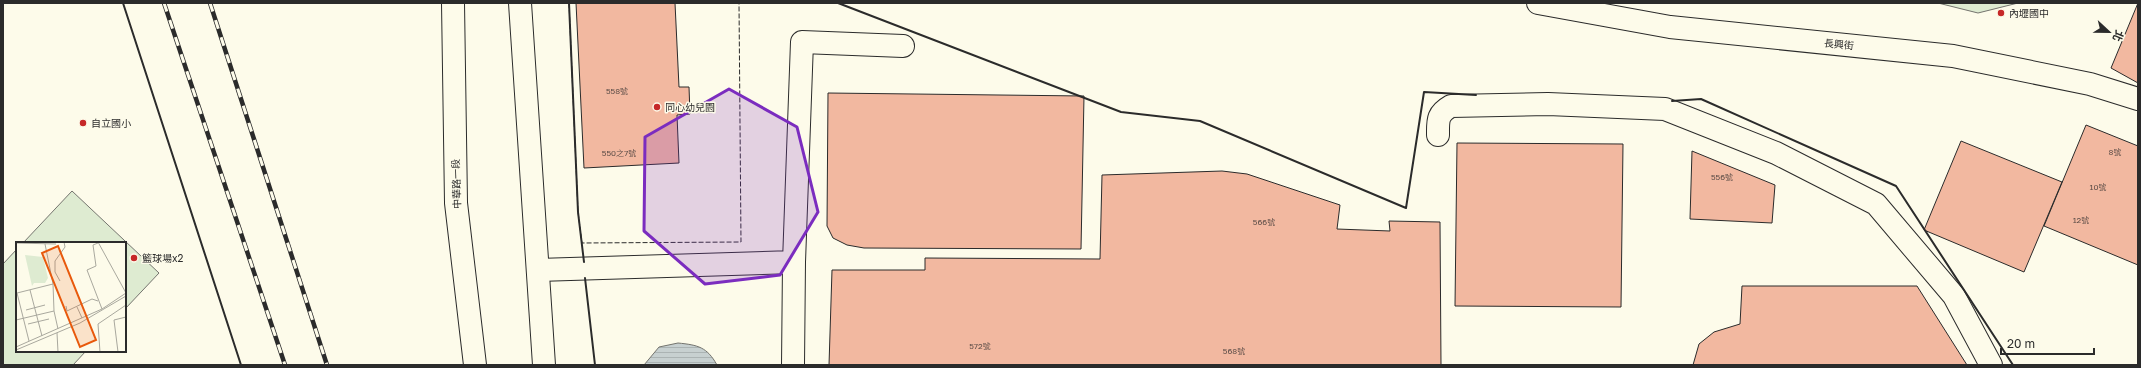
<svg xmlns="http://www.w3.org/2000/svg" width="2141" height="368" viewBox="0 0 2141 368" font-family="'Golos Text','Noto Sans TC',sans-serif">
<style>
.green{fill:#deebd1;stroke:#74746e}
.water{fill:url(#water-rules);stroke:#74746e}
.building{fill:#f2b8a0;stroke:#2b2b2b}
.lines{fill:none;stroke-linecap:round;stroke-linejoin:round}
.minor-casing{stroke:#2b2b2b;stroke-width:24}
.major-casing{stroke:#2b2b2b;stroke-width:24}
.minor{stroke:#fdfbea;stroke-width:22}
.major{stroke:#fdfbea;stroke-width:22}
.rail-casing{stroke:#2b2b2b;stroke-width:4.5}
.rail{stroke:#fdfbea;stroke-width:3;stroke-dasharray:9;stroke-linecap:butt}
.fence{stroke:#2b2b2b;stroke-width:1;stroke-dasharray:5 2;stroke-linecap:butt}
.wall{stroke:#2b2b2b;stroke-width:2}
.marked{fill:#7b2cbf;fill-opacity:0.2;stroke:#7b2cbf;stroke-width:3;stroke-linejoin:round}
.poi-dot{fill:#c62828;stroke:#fdfbea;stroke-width:1.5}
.labels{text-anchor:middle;stroke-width:3;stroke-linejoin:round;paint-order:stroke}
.number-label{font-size:8px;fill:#5d4e48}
.poi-label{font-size:10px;fill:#2b2b2b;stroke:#fdfbea;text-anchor:start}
.street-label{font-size:10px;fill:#2b2b2b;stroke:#fdfbea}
.inset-road{fill:none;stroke:#a9a89e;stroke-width:1}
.view{fill:#e8590c;fill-opacity:0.15;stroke:#e8590c;stroke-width:2}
.inset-edge{fill:none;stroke:#2b2b2b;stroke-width:2}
</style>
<defs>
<pattern id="water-rules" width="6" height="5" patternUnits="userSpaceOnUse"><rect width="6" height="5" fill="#c7d0d0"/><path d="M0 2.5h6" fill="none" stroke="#abb3b3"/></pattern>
</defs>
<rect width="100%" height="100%" fill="#fdfbea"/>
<path class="green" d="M1938 3H2018L1978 13Z
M72 191 159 273 125 309V243H23Z
M17 249V351H86L73 365H3V264Z"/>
<path class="water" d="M678 343C698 345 707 347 717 365H644L659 347Z"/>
<path class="building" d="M576 3H675L679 87H689L690 114 677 115 679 163 584 168Z
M2138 3V83L2111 68Z
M828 93 1084 96 1081 249 864 248 847 245 833 238 827 226Z
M2086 125 2138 146V265L2044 226Z
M1961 141 2062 182 2024 272 1924 230Z
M1457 143 1623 144 1621 307 1455 306Z
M1692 151 1775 185 1772 223 1690 219Z
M1222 171 1247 174 1340 205 1337 229 1390 231 1389 221 1440 222 1441 365H829L832 270H925V258L1100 259 1102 175Z
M1742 286H1917L1967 365H1693L1699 344 1714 332 1740 324Z"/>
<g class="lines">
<defs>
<path id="minor" d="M1538 3 1670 27 1953 56 2090 84 2138 99
M1438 135C1438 120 1437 114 1451 106L1548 104 1665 109 1776 153 1876 204 1954 296 1991 365
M538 270 794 262
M793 365 794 262 802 42 903 46"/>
<path id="major" d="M453 3 456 203 475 365
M520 3 544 365"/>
</defs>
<use href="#minor" class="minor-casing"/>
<use href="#major" class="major-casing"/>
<use href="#minor" class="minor"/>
<use href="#major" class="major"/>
<defs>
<path id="rail" d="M164 3 285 365
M210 3 327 365"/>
</defs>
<use href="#rail" class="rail-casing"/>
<use href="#rail" class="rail"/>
<path class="fence" d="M569 3 578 212 582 243 741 242 739 3"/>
<path class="wall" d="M123 3 241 365
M569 3 578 212 584 262
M838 3 1121 112 1200 121 1406 208 1424 92 1476 95
M1672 101 1701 99 1896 186 2013 365
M585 278 595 365"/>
</g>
<path class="marked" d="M729 89 797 127 818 212 780 275 705 284 644 231 645 137Z"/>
<g class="poi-dot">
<circle cx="2001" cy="13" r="4"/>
<circle cx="657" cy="107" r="4"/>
<circle cx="83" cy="123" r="4"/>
<circle cx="134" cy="258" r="4"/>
</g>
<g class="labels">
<g class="number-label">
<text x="617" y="94">558號</text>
<text x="2115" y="155">8號</text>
<text x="619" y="156">550之7號</text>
<text x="1722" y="180">556號</text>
<text x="2098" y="190">10號</text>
<text x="2081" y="223">12號</text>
<text x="1264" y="225">566號</text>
<text x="980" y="349">572號</text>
<text x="1234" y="354">568號</text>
</g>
<g class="poi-label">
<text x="2009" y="17">內壢國中</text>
<text x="665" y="111">同心幼兒園</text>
<text x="91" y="127">自立國小</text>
<text x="142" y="262">籃球場x2</text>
</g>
<g class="street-label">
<text transform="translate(1839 44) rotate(6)" y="4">長興街</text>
<text transform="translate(456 184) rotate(-92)" y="4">中華路一段</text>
</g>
</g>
<g transform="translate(16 242)">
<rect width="110" height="110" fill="#fdfbea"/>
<path d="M9 13 27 15 32 36 29 41H18L16 44Z" fill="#deebd1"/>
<path class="inset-road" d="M82 0 110 51M0 1 40 2M82 1 77 3 80 24 71 28 86 67M29 2 37 42 38 69 42 87M44 39 39 30V19L49 5 48 0M14 48 26 94M50 64 51 69 76 57 82 59M61 65 66 76M10 68 29 63M0 78 38 69M12 82 33 77M41 91 42 110M13 99 1 51 37 42M0 105 86 67 110 51M0 108 64 81 110 54M84 110 82 82 110 63M102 110 98 78 110 75"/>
<path class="view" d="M42 4 80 98 64 105 26 11Z"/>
<rect width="110" height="110" class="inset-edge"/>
</g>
<rect width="2141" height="368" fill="none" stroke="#2b2b2b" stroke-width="8"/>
<g transform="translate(2109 32) rotate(112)" stroke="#fdfbea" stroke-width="3" paint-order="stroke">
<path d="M0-3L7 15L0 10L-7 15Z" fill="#2b2b2b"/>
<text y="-6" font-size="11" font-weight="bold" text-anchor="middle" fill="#2b2b2b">北</text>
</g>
<path d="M2001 348v6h93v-6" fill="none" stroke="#2b2b2b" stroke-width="2"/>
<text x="2007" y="348" font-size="12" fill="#2b2b2b" stroke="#fdfbea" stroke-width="3" paint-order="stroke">20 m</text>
</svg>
